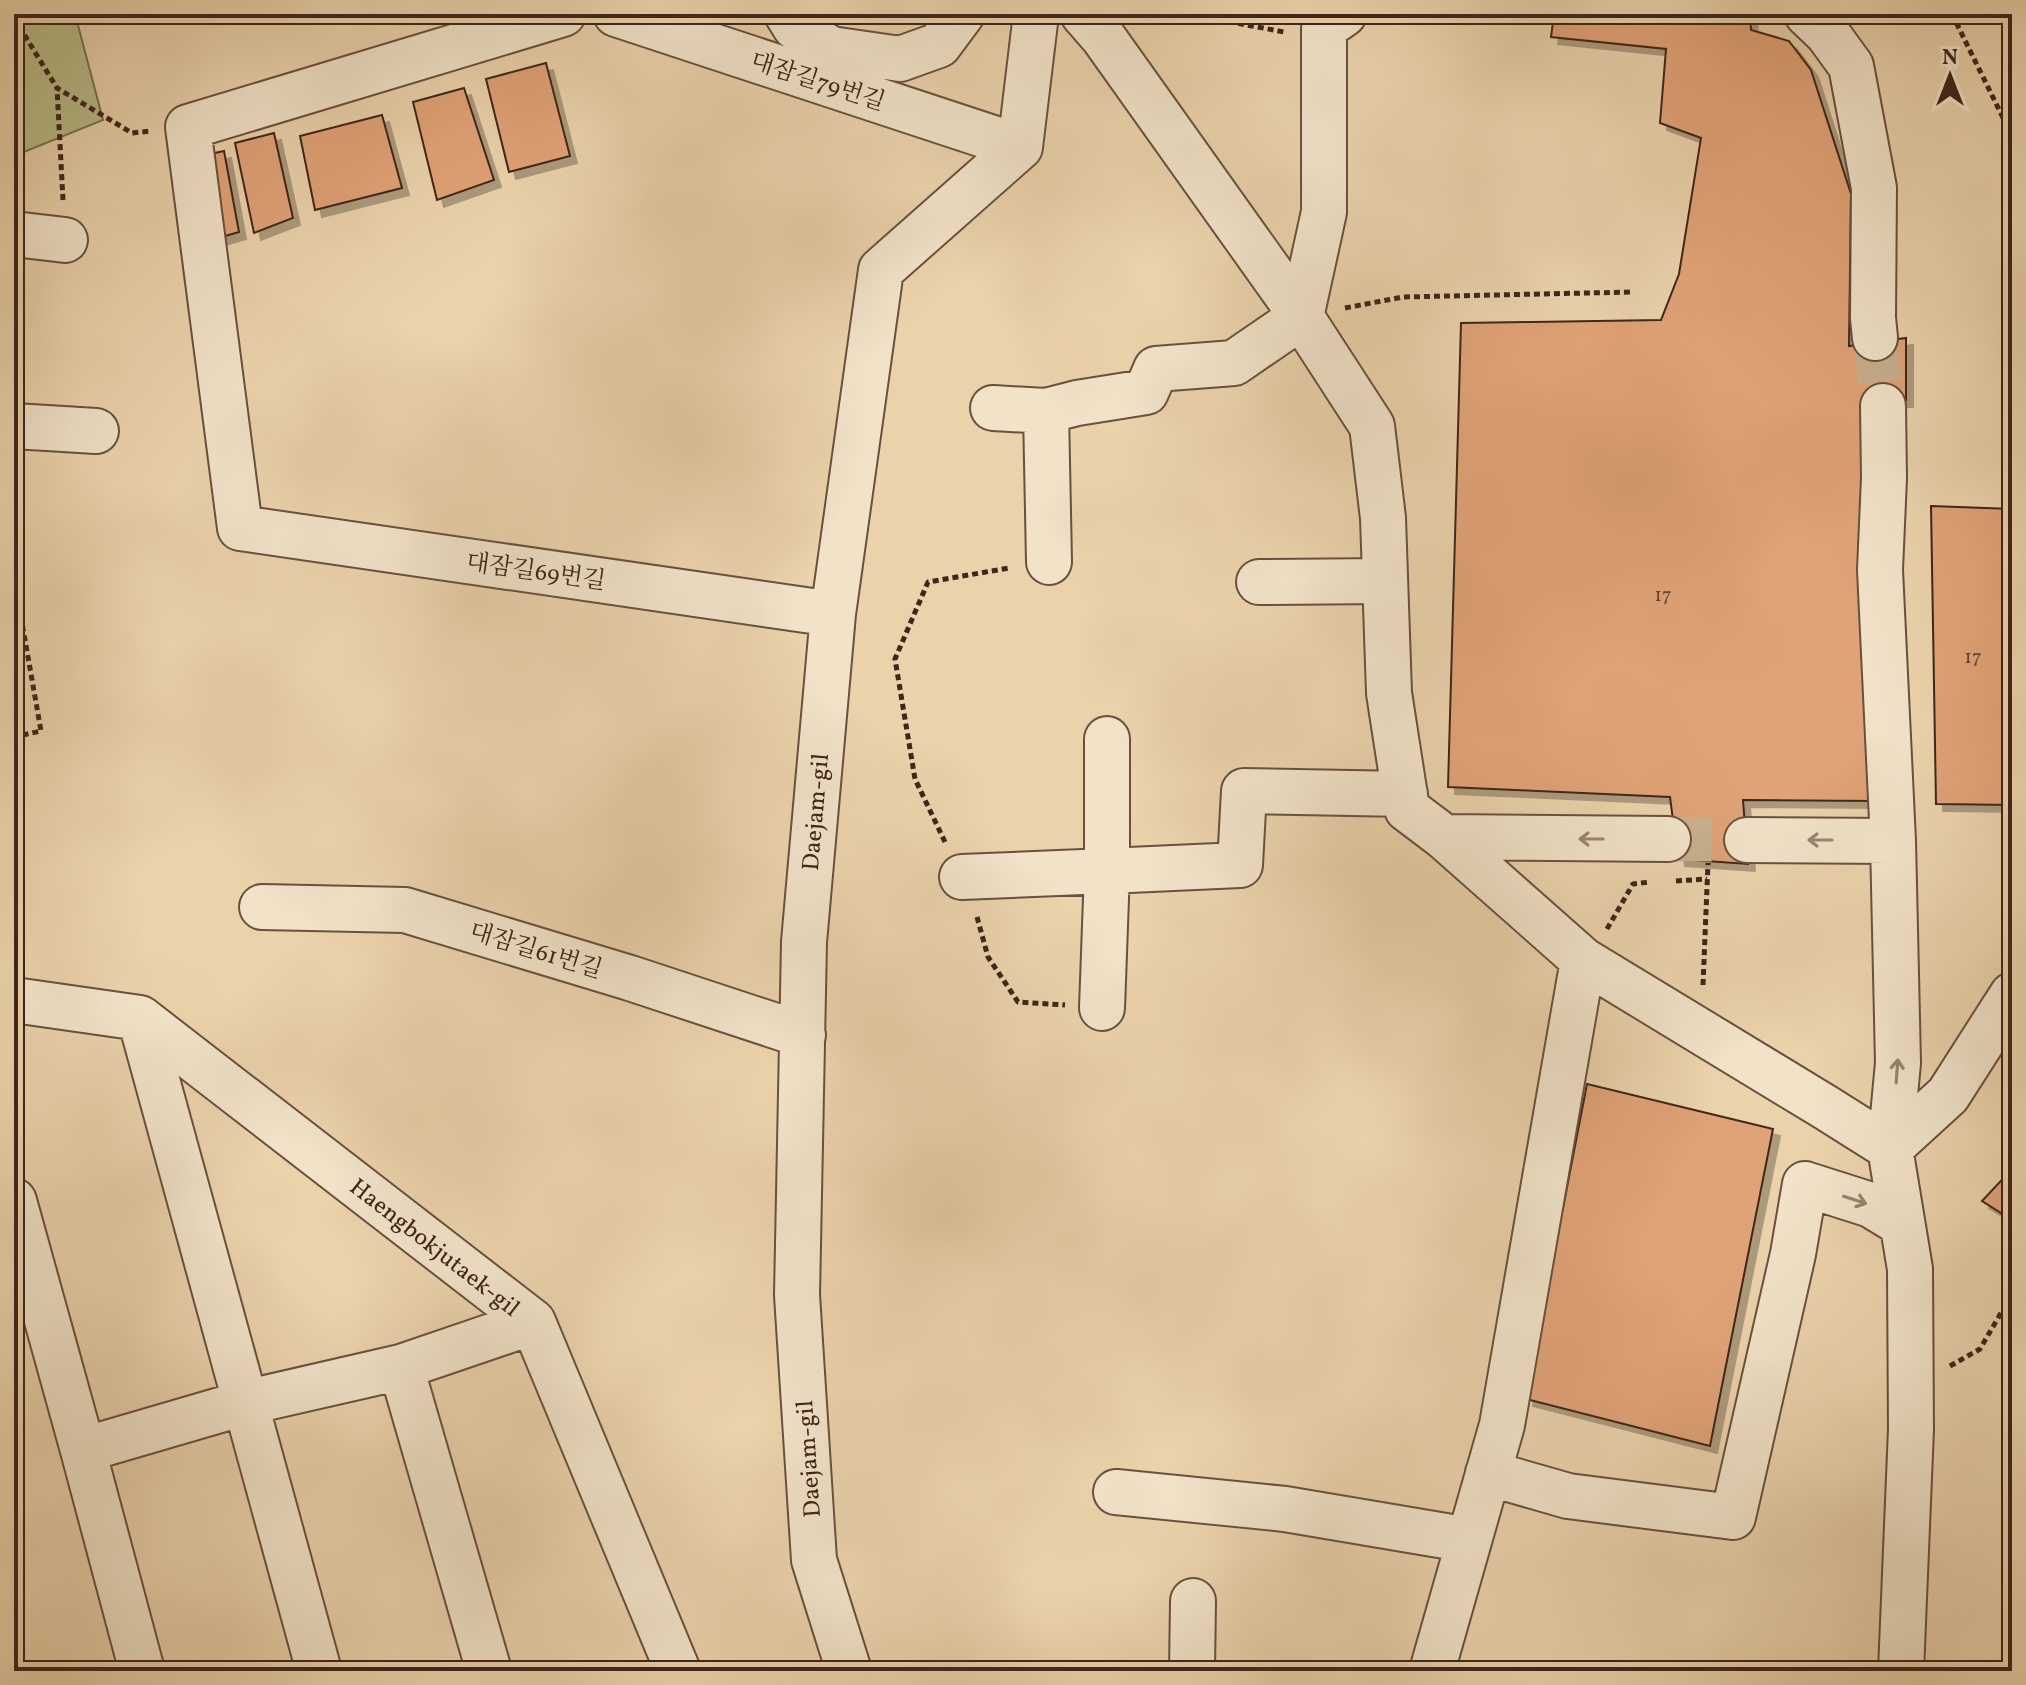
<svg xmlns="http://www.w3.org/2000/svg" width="2026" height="1685" viewBox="0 0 2026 1685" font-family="Vollkorn,'Noto Serif KR',serif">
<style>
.green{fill:#b8bb88;stroke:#7c7051;stroke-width:2}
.building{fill:#e0a277;stroke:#3f251a;stroke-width:2;filter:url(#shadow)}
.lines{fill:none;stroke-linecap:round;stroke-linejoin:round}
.minor-tunnel{stroke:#c8af8e;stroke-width:44;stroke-dasharray:44 22;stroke-linecap:butt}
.minor-casing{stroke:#6a503e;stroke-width:48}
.path{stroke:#3f251a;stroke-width:5;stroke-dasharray:6 4;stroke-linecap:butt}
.minor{stroke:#f1e2c8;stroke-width:44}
.oneway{stroke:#988471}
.labels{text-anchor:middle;stroke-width:8;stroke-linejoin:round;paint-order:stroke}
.number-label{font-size:20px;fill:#674431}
.street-label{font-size:24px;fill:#3f251a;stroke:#f1e2c8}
</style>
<defs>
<filter id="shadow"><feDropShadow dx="7" dy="7" stdDeviation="0" flood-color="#0004"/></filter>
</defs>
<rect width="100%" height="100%" fill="#ead2ab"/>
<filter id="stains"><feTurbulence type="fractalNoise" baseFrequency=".0025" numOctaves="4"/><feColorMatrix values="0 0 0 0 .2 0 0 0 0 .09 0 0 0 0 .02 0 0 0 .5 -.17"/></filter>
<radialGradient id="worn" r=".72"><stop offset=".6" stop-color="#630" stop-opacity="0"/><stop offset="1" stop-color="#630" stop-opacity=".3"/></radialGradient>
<path class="green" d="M14 14H75L103 120 14 156Z"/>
<path class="building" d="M1554 14H1750L1751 30 1789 41 1811 70 1851 194 1849 346 1906 338V400L1867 401 1877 801 1743 800 1748 864 1678 859 1670 797 1448 787 1461 323 1661 320 1679 274 1701 138 1660 123 1666 49 1551 37Z
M546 63 570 156 509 172 486 79Z
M464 88 494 180 437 200 413 102Z
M382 115 402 188 315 210 300 136Z
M274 133 293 218 254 233 235 143Z
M224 151 239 232 208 241 196 157Z
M1931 506 2012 509V805L1936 804Z
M1587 1084 1773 1129 1710 1446 1526 1399Z
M2012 1169V1220L1982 1201Z"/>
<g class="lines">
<path class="minor-tunnel" d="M1875 338 1883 406
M1668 839 1747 840"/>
<defs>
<path id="minor" d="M563 14 188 127 240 528 833 614
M616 14 1020 147
M787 14 795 27 831 49 900 59 939 45 962 14
M1083 14 1103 37 1291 301 1372 426 1383 518 1389 693 1407 809 1444 837 1583 960 1825 1107 1890 1148
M1807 14 1827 33 1851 66 1874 188 1873 318 1875 338
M14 234 65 240
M1883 406 1884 478 1880 570 1893 841 1898 1063 1890 1148 1910 1269 1911 1429 1901 1671
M993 408 1046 411
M14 426 96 431
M1049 562 1046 411 1077 403 1146 392 1156 369 1234 363 1301 317 1324 212V28L1344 14
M1259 582 1385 581
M1444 837 1668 839
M1747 840 1893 841
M962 877 1107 871V739
M262 907 405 910 630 978 803 1035
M14 1000 140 1018 533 1322 678 1671
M1102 1008 1107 871 1240 865 1244 791 1405 794
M140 1018 319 1671
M1890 1148 1948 1095 2012 995
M14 1201 83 1450 142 1671
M401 1367 533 1322
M83 1450 244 1403 401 1367 489 1671
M1488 1473 1568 1496 1733 1517 1793 1254 1805 1184 1871 1205 1902 1224
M1116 1492 1285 1509 1469 1540
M849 1671 814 1560 797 1295 804 942 833 614 881 270 1020 147 1036 14
M1192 1671 1193 1601
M1432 1671 1502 1425 1583 960"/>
</defs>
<use href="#minor" class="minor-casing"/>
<path class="path" d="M1189 14 1284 32
M1952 14 2012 136
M14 18 57 88
M63 200 57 88 132 133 151 131
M1345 308 1403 297 1633 292
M14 599 18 600 41 731 14 737
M945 842 915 779 895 659 928 582 1009 568
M1676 881 1707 879
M977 917 988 957 1018 1002 1065 1005
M1607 929 1633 884 1650 882
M1703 985 1708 863
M1950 1366 1980 1349 2012 1294"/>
<use href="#minor" class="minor"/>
</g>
<defs><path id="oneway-shaft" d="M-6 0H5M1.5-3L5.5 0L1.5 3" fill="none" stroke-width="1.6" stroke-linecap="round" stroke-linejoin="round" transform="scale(2)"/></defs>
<g class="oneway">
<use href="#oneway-shaft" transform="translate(1591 839) rotate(-180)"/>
<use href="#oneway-shaft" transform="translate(1820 840) rotate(-180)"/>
<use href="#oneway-shaft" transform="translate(1897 1071) rotate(-86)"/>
<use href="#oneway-shaft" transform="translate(1855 1200) rotate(18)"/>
</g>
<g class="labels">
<g class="number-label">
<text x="1663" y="601">17</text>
<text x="1973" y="663">17</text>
</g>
<g class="street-label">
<text transform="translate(818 81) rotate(18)" y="8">대잠길79번길</text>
<text transform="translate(536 571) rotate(8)" y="8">대잠길69번길</text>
<text transform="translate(815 812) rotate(-85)" y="8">Daejam-gil</text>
<text transform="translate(536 950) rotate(17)" y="8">대잠길61번길</text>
<text transform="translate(435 1247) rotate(38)" y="8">Haengbokjutaek-gil</text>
<text transform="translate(808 1459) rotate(-94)" y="8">Daejam-gil</text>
</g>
</g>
<rect width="2026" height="1685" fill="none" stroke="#ead2ab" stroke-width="48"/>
<rect x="16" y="16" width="1994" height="1653" fill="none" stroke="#3f251a" stroke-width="4"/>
<rect x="24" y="24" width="1978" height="1637" fill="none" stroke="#3f251a" stroke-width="2"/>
<g transform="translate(1950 76)" stroke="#f1e2c8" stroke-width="6" paint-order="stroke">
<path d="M0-6L14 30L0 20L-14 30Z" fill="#3f251a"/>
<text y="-12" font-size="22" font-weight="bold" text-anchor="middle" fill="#3f251a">N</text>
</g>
<rect width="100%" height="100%" filter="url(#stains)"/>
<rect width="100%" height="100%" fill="url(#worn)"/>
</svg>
